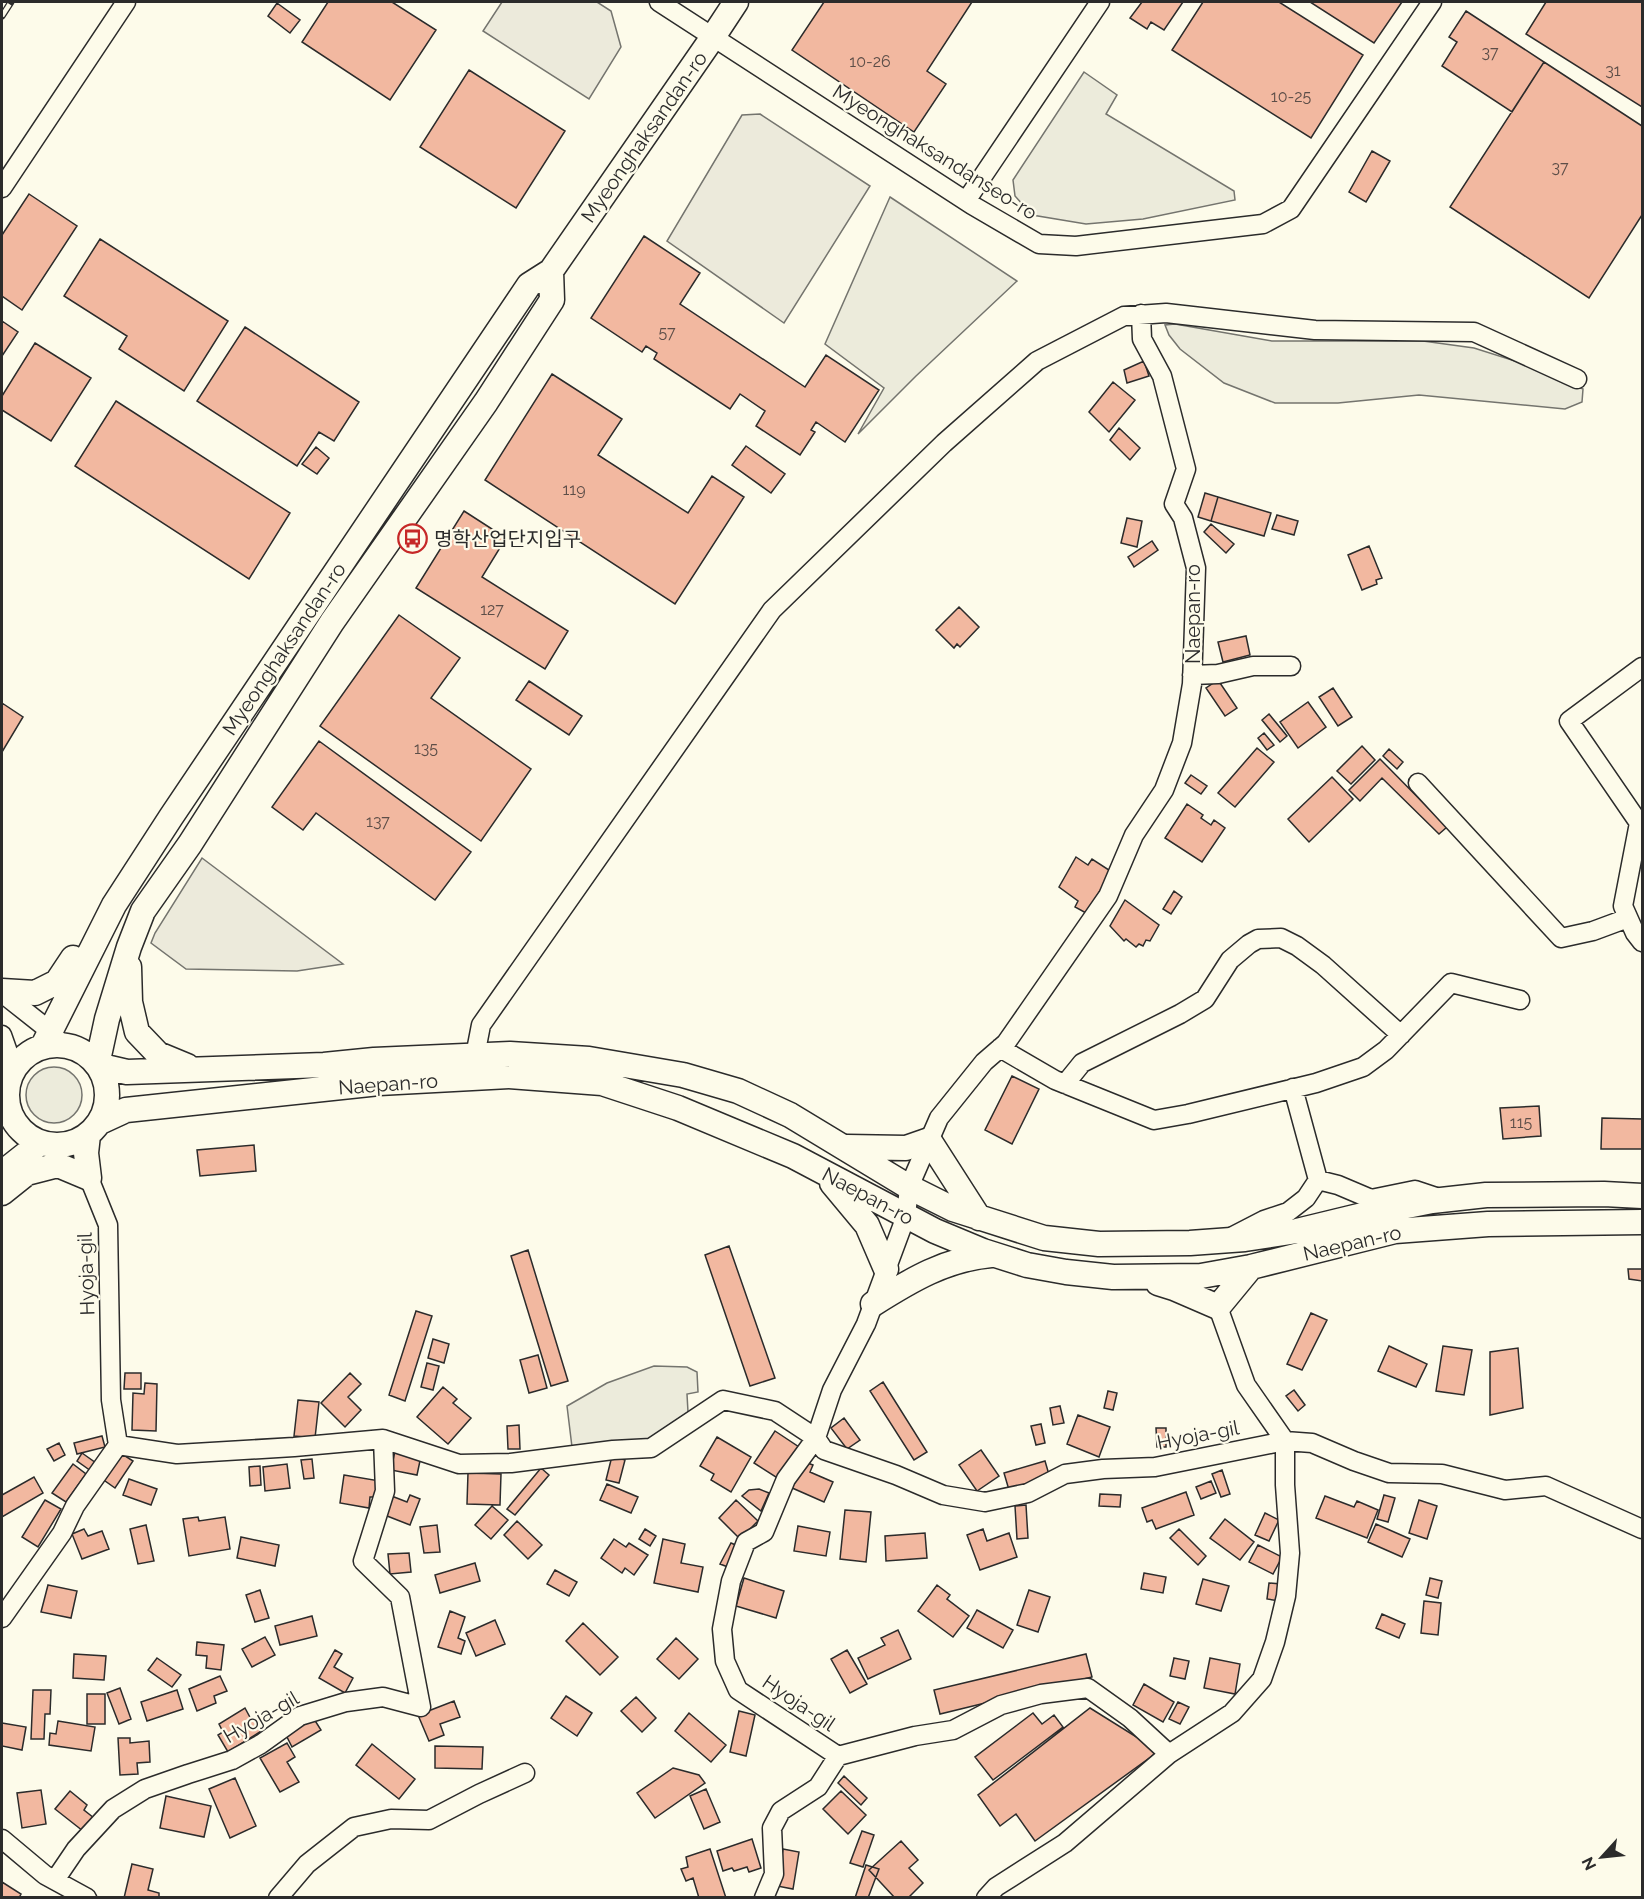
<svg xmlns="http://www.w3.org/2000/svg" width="1644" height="1899" viewBox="0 0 1644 1899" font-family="Raleway,'Noto Sans KR',sans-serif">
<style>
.green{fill:#ecebdb;stroke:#74746e;stroke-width:1.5}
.parking{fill:#eceadb;stroke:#74746e;stroke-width:1.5}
.building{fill:#f2b8a0;stroke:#2b2b2b;stroke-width:1.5}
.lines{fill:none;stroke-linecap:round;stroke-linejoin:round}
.minor-casing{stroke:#2b2b2b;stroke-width:21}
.tertiary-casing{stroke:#2b2b2b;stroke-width:27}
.minor{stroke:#fdfbea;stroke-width:18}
.tertiary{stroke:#fdfbea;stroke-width:24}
.rail-casing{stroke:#2b2b2b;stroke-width:7}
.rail{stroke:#fdfbea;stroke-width:4.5;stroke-dasharray:14;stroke-linecap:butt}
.labels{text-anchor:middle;stroke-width:4.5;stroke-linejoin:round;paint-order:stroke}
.number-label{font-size:16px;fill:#5d4e48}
.street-label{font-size:20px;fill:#2b2b2b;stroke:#fdfbea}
.poi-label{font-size:20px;fill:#2b2b2b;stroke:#fdfbea;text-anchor:start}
</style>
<rect width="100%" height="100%" fill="#fdfbea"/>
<path class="green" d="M1084 72 1117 95 1106 114 1234 191 1235 200 1143 219 1086 224 1032 215 1015 196 1013 180Z
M890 197 1017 281 916 376 858 434 884 388 825 344Z
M1175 324 1272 341H1423L1474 348 1531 366 1583 389 1582 402 1565 409 1419 395 1338 403H1275L1224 383 1180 349 1169 335 1165 325Z
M26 1095a28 28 0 1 1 56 0a28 28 0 1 1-56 0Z
M654 1366 687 1367 697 1372 698 1392 687 1394 688 1412 645 1441 572 1447 567 1406 607 1383Z"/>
<path class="parking" d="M502 2H597L611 11 621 47 589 99 483 31Z
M760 114 870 186 784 323 667 241 742 115Z
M202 858 343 964 297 971 186 969 151 943 155 933Z"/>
<path class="building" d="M328 2H392L436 30 390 100 302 42Z
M824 2H972L927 71 946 84 914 132 792 50Z
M1142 2H1183L1164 30 1151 22 1147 29 1130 18Z
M1203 2H1279L1363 55 1311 138 1172 50Z
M1310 2H1402L1374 43Z
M1546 2H1642V107L1526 34Z
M277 3 300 20 290 33 268 16Z
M1466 11 1544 62 1512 112 1442 66 1457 42 1449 37Z
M1544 62 1642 126V215L1589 298 1450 207Z
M469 70 565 131 516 208 420 147Z
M1372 151 1390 161 1366 202 1349 192Z
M29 194 77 226 22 310 2 296V235Z
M644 236 700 273 680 304 805 387 826 355 879 390 845 442 816 422 811 430 815 432 800 455 756 426 765 411 740 394 730 409 654 359 657 353 646 346 642 352 591 318Z
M100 239 228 321 184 391 119 349 127 336 64 296Z
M2 321 18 332 2 356Z
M245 327 359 402 334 441 319 432 297 466 197 401Z
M35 343 91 378 51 441 2 410V396Z
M1144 361 1149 376 1127 383 1124 370Z
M552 374 622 419 598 455 688 513 712 476 744 497 675 604 485 480Z
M1113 382 1135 400 1109 432 1089 412Z
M116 401 290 513 249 579 75 466Z
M1119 428 1140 448 1130 460 1110 440Z
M746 446 785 474 771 493 732 465Z
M316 447 329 458 317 474 302 464Z
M1205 493 1218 497 1211 521 1198 517Z
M1218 497 1271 513 1264 536 1211 521Z
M464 511 506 538 482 577 568 631 545 669 416 588Z
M1277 515 1298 521 1294 535 1272 529Z
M1127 518 1142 521 1137 547 1121 543Z
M1211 524 1234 544 1226 553 1204 532Z
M1152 541 1158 550 1134 567 1128 557Z
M1369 546 1382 578 1376 580 1377 584 1362 590 1348 555Z
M959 607 979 627 960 647 957 644 954 648 936 630Z
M399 615 460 658 431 698 531 769 481 841 320 726Z
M1246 636 1250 655 1223 662 1218 642Z
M1218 680 1237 708 1225 716 1206 688Z
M529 681 582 716 569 735 516 700Z
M1333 688 1352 717 1338 726 1319 697Z
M1308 702 1326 727 1298 748 1280 722Z
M2 703 23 717 2 752Z
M1269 714 1287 736 1280 742 1262 720Z
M1264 733 1274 745 1267 750 1258 738Z
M319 741 471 852 435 900 316 813 303 830 272 807Z
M1362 746 1375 760 1351 784 1337 771Z
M1257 748 1274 762 1235 807 1218 793Z
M1389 749 1403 762 1397 769 1383 756Z
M1380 759 1447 827 1439 834 1382 778 1360 801 1349 790Z
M1191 775 1207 786 1201 794 1185 783Z
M1332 777 1353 799 1309 842 1288 819Z
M1187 804 1203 815 1201 818 1211 825 1214 820 1225 828 1202 862 1165 838Z
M1076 857 1088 865 1092 859 1112 872 1086 913 1075 907 1078 901 1059 887Z
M1174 891 1182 897 1171 914 1163 909Z
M1125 900 1159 925 1150 941 1146 940 1143 946 1139 944 1136 947 1126 939 1124 941 1110 926Z
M1012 1076 1039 1089 1012 1144 985 1130Z
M1539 1106 1541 1136 1503 1139 1500 1108Z
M1602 1118 1642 1119V1149H1601Z
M254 1145 256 1171 200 1176 197 1150Z
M729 1246 775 1378 750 1386 705 1255Z
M528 1250 568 1381 551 1386 511 1256Z
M1628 1269H1642V1281L1629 1279Z
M416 1311 432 1316 405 1401 389 1395Z
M1311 1313 1327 1320 1302 1370 1287 1364Z
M433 1339 449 1344 444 1363 428 1358Z
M1389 1346 1427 1364 1416 1387 1378 1371Z
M1443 1346 1472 1350 1464 1395 1436 1391Z
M1518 1348 1523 1408 1490 1415V1352Z
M538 1355 547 1388 529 1393 520 1360Z
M427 1363 439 1366 433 1390 421 1387Z
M125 1373H141V1389H124Z
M350 1373 361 1384 348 1397 361 1410 345 1427 321 1403Z
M883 1382 927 1452 914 1460 870 1391Z
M145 1383 157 1384 156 1431 132 1430 133 1393 144 1394Z
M443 1387 457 1399 453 1403 471 1418 448 1444 417 1417Z
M1294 1390 1305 1405 1298 1411 1286 1396Z
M1108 1391 1117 1393 1113 1410 1104 1408Z
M298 1400 319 1402 315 1438 294 1436Z
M1060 1406 1064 1423 1053 1425 1050 1408Z
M1078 1415 1110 1427 1099 1457 1067 1444Z
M844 1418 860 1440 847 1449 831 1428Z
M1041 1424 1045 1443 1036 1445 1031 1426Z
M519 1425 520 1449H508L507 1426Z
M1156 1428H1166V1447H1157Z
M775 1431 799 1447 779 1479 754 1463Z
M102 1436 105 1447 77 1454 74 1443Z
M717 1437 751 1457 731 1492 711 1480 714 1474 700 1466Z
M59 1443 65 1455 54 1461 47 1449Z
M981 1450 999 1476 977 1491 959 1465Z
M395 1451 421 1456 417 1475 391 1470Z
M119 1452 133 1461 115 1488 101 1478Z
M82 1453 96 1463 91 1471 77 1461Z
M612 1456 625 1460 619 1483 606 1480Z
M312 1459 314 1478 304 1479 301 1460Z
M802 1461 813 1465 810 1472 833 1482 824 1502 790 1487Z
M1045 1461 1050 1478 1009 1490 1004 1473Z
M73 1464 86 1474 66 1502 52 1493Z
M287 1464 290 1488 265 1491 263 1467Z
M260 1466 261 1485 250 1486 249 1467Z
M541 1468 549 1475 515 1515 507 1509Z
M1222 1470 1230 1494 1221 1497 1212 1474Z
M468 1473 501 1474 500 1505 467 1504Z
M344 1475 380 1481 378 1497H370L369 1508 340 1503Z
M34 1477 43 1493 2 1517V1495Z
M129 1479 157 1489 151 1505 123 1495Z
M1211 1481 1216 1493 1201 1499 1196 1487Z
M607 1484 638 1497 631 1513 600 1500Z
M759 1489 769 1493 761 1511 742 1496 749 1490Z
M1186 1492 1194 1515 1156 1529 1152 1520 1147 1522 1142 1508Z
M1100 1494 1121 1495 1120 1507 1099 1506Z
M389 1495 407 1502 410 1495 420 1499 410 1525 382 1514Z
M1384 1495 1395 1498 1388 1522 1377 1519Z
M1325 1496 1354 1507 1357 1501 1378 1510 1367 1538 1316 1518Z
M45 1500 61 1509 38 1547 22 1537Z
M736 1500 758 1521 740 1539 719 1518Z
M1419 1500 1437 1506 1427 1539 1409 1533Z
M1026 1505 1028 1538 1017 1539 1015 1506Z
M492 1506 508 1520 491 1539 475 1525Z
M845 1510 871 1512 866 1562 840 1559Z
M1265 1513 1279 1520 1269 1541 1255 1535Z
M198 1517 199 1521 225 1517 230 1549 189 1556 183 1519Z
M1225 1519 1254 1542 1240 1560 1210 1538Z
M517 1521 542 1545 528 1559 504 1535Z
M1376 1524 1410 1539 1402 1557 1368 1542Z
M146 1525 154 1561 138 1564 130 1529Z
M437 1525 440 1552 424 1553 420 1527Z
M798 1526 830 1532 826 1556 794 1551Z
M84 1529 88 1536 102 1531 109 1549 82 1559 72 1534Z
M645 1529 656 1536 650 1546 639 1539Z
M983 1529 987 1541 1009 1533 1017 1557 980 1570 967 1535Z
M1179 1529 1206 1556 1198 1565 1170 1538Z
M925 1533 927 1558 886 1561 885 1536Z
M241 1537 279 1545 275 1566 237 1558Z
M614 1539 626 1547 629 1543 648 1555 634 1575 625 1568 622 1573 601 1558Z
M663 1539 685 1544 681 1563 703 1567 698 1592 654 1583Z
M731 1543 738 1546 728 1567 720 1564Z
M1258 1545 1282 1557 1273 1574 1249 1562Z
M409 1553 411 1572 390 1574 388 1554Z
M475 1563 480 1581 440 1593 435 1575Z
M555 1570 577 1582 569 1596 547 1584Z
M1144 1573 1166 1577 1163 1593 1141 1589Z
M744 1578 784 1591 776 1618 736 1606Z
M1430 1578 1442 1581 1438 1598 1426 1595Z
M1203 1579 1229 1586 1221 1611 1196 1604Z
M1269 1583 1281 1584 1279 1601 1267 1599Z
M48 1585 77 1591 71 1618 41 1612Z
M937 1585 950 1595 947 1599 969 1616 953 1637 918 1611Z
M260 1590 269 1618 255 1622 246 1595Z
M1029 1590 1050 1597 1038 1632 1017 1625Z
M1424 1601 1441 1603 1438 1635 1421 1633Z
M977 1610 1013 1630 1003 1648 967 1628Z
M450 1611 465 1617 458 1638 465 1641 461 1654 438 1647Z
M1382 1614 1405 1624 1399 1638 1376 1628Z
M312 1616 317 1636 280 1645 275 1626Z
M495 1620 505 1644 476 1656 466 1633Z
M583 1623 618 1657 600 1675 566 1641Z
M898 1630 911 1659 868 1679 858 1658 885 1645 881 1638Z
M265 1637 275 1655 252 1667 242 1649Z
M676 1638 698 1659 679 1679 657 1659Z
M197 1642 224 1645 221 1670 206 1668 207 1656 196 1655Z
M335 1650 342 1654 334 1667 353 1678 345 1693 319 1678Z
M847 1650 867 1684 850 1693 831 1659Z
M74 1654 106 1656 104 1680 73 1678Z
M1086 1654 1092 1677 940 1714 934 1690Z
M157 1658 181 1675 172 1687 148 1670Z
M1174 1658 1189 1661 1185 1679 1170 1676Z
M1210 1658 1240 1664 1235 1694 1204 1688Z
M220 1676 227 1691 214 1696 216 1703 197 1711 189 1689Z
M1144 1684 1174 1702 1163 1722 1133 1705Z
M120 1688 131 1719 119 1724 107 1693Z
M33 1690H51L50 1714H45L44 1739H31Z
M177 1690 183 1709 147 1721 141 1702Z
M87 1694H105V1724H87Z
M566 1696 592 1713 577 1736 551 1718Z
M636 1697 656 1718 642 1732 621 1711Z
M454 1701 460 1717 440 1724 444 1735 429 1741 418 1715Z
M1178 1702 1189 1707 1180 1724 1169 1719Z
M245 1708 252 1721 256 1719 263 1730 228 1752 218 1735 223 1732 219 1724Z
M1090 1708 1159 1751 1035 1841 1016 1814 1000 1826 978 1795Z
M739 1711 755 1715 746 1756 730 1752Z
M689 1713 726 1745 711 1762 675 1731Z
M1033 1713 1042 1724 1054 1715 1063 1727 993 1780 975 1757Z
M314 1719 321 1730 292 1747 286 1735Z
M58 1721 95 1727 91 1751 49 1745 50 1733 56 1734Z
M2 1723 26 1727 22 1750 2 1746Z
M118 1738H130V1743L149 1741 150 1762 137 1763 138 1774 120 1775Z
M287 1743 295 1757 287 1762 299 1782 280 1792 260 1758Z
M372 1744 415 1779 399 1799 356 1765Z
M435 1746 483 1747 482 1769 435 1768Z
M673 1768 699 1775 705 1783 655 1818 637 1793Z
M844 1776 867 1798 861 1805 838 1783Z
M235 1778 256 1826 230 1838 209 1789Z
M706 1789 720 1822 704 1829 690 1796Z
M41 1790 46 1824 22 1828 17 1793Z
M70 1791 87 1805 84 1810 94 1818 83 1831 55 1809Z
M841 1791 866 1815 848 1834 823 1809Z
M166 1796 211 1806 204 1837 160 1828Z
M862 1831 874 1835 863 1867 850 1863Z
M752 1839 761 1868 749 1872 747 1867 734 1871 732 1868 723 1871 717 1851Z
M901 1841 918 1860 909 1868 923 1883 908 1898H895L869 1870Z
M710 1849 726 1898H699L693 1878 686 1881 681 1869 688 1867 686 1857Z
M783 1849 799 1852 793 1889 777 1886Z
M132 1864 153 1869 148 1890 159 1893V1898H124Z
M866 1865 879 1869 868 1898H855Z
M2 1882 21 1894 19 1898H2Z"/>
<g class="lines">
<defs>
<path id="minor" d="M659 2 972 205 1039 244 1076 246 1263 224 1291 209 1432 2
M2 188 126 2
M966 201 1100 2
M1642 667 1569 721 1639 823 1623 906 1635 933 1642 942
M1192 675 1218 674 1253 666H1291
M1418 783 1561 938 1593 931 1628 918
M2 993 50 1031 61 1044
M2 1035 14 1069
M1000 1048 1055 1080 1154 1120 1188 1114 1316 1083 1363 1067 1386 1050 1451 983 1520 1000
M475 1056 481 1025 772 610 944 443 1037 361 1124 316 1166 313 1315 330 1474 332 1577 379
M1065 1084 1082 1063 1180 1014 1205 999 1230 960 1249 944 1258 939 1281 938 1297 946 1323 965 1401 1035
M1318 1180 1338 1185 1371 1199 1415 1190 1442 1199
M1233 1236 1264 1220 1288 1212 1306 1198 1318 1180 1293 1088
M1218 1307 1246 1385 1285 1441 1312 1443 1354 1461 1389 1473 1442 1474 1505 1490 1546 1486 1642 1529
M118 1445 177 1454 294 1447 383 1439 459 1464 511 1463 613 1450 651 1448 723 1400 775 1411 816 1438 824 1450 896 1475 943 1495 985 1502 1028 1493 1065 1474 1103 1469 1155 1467 1285 1441V1485L1290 1553 1286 1596 1275 1642 1262 1679 1232 1713 1169 1754 1065 1843 996 1887 986 1898
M2 1618 62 1533 75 1506 118 1445 111 1400 108 1225 89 1178
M838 1756 915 1736 953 1730 1001 1705 1041 1694 1088 1688 1130 1718 1169 1754
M2 1839 45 1875 87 1898
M55 1880 76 1849 113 1809 145 1789 188 1774 232 1760 261 1744 300 1716 346 1702 383 1697 421 1707 400 1597 363 1561 385 1491 383 1439
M278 1898 307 1864 354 1827 391 1819 429 1820 479 1794 525 1773
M764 1898 774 1874 772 1828 781 1811 818 1787 838 1756 738 1690 725 1661 722 1629 731 1581 746 1542 764 1532 786 1479 816 1438 832 1390 866 1324 906 1216 909 1187 939 1118 984 1062 1006 1043 1108 896 1134 835 1164 790 1182 743 1192 684 1196 568 1183 518 1174 504 1186 469 1162 376 1142 339 1141 314"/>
<path id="tertiary" d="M129 967 130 1002 137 1032 158 1054 187 1066
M2 991 35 993 57 982 73 958
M7 1095a50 50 0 1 1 100 0a50 50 0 1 1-100 0Z
M43 1046 114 905 171 817 529 285 551 271 713 37 736 2
M97 1065 127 1072 324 1065 374 1060 510 1054 589 1059 683 1075 738 1091 790 1115 909 1187 953 1209 1044 1238 1099 1244 1190 1243 1245 1239 1297 1231 1367 1214 1432 1201 1486 1195 1604 1194 1642 1196
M97 1065 107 1019 129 947 143 911 190 844 332 622 486 402 552 300 551 271
M100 1122 126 1110 379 1083 509 1076 602 1083 678 1108 793 1156 935 1231 983 1251 1027 1265 1066 1272 1113 1277 1201 1276 1251 1267 1395 1231 1488 1224 1642 1222
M847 1147 906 1148 929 1140 979 1218
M2 1173 40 1143
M832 1183 867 1225 886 1269
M2 1193 27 1173 58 1165 89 1178 86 1153 88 1135
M1158 1283 1174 1288 1218 1307 1251 1267
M873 1304C911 1280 946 1259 991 1255"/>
</defs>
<use href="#minor" class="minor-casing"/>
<use href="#tertiary" class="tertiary-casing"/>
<use href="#minor" class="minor"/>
<use href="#tertiary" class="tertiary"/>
<defs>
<path id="rail" d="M2 16 11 2"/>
</defs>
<use href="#rail" class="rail-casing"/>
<use href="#rail" class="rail"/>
</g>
<defs>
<symbol id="bus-ring" viewBox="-11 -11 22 22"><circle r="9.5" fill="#fdfbea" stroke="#c62828" stroke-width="1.5"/><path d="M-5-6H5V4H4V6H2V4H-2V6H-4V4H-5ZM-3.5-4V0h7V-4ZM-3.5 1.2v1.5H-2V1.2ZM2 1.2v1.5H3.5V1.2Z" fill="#c62828"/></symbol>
</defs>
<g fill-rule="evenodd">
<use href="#bus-ring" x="396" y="522" width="33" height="33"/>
</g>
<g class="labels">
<g class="number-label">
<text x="1490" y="58">37</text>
<text x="870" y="67">10-26</text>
<text x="1613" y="76">31</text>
<text x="1291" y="102">10-25</text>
<text x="1560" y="173">37</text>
<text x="667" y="338">57</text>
<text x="574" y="495">119</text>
<text x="492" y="615">127</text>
<text x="426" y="754">135</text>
<text x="378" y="827">137</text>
<text x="1521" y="1128">115</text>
</g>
<g class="street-label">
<text transform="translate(644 137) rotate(-55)" y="7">Myeonghaksandan-ro</text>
<text transform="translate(935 152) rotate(32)" y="7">Myeonghaksandanseo-ro</text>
<text transform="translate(1193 614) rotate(-90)" y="7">Naepan-ro</text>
<text transform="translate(284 649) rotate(-56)" y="7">Myeonghaksandan-ro</text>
<text transform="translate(388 1084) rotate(-4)" y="7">Naepan-ro</text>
<text transform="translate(868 1196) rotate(28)" y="7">Naepan-ro</text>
<text transform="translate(1352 1243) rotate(-13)" y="7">Naepan-ro</text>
<text transform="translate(86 1274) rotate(-92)" y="7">Hyoja-gil</text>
<text transform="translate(1198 1435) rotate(-11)" y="7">Hyoja-gil</text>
<text transform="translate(799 1703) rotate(34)" y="7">Hyoja-gil</text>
<text transform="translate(261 1717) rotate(-30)" y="7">Hyoja-gil</text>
</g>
<g class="poi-label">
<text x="434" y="546">명학산업단지입구</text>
</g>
</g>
<rect width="1644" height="1899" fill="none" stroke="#2b2b2b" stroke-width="6"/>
<g transform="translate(1602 1857) rotate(243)" stroke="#fdfbea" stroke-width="4.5" paint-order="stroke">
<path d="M0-4.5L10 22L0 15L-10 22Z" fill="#2b2b2b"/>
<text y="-9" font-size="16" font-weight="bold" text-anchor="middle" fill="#2b2b2b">N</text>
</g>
</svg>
